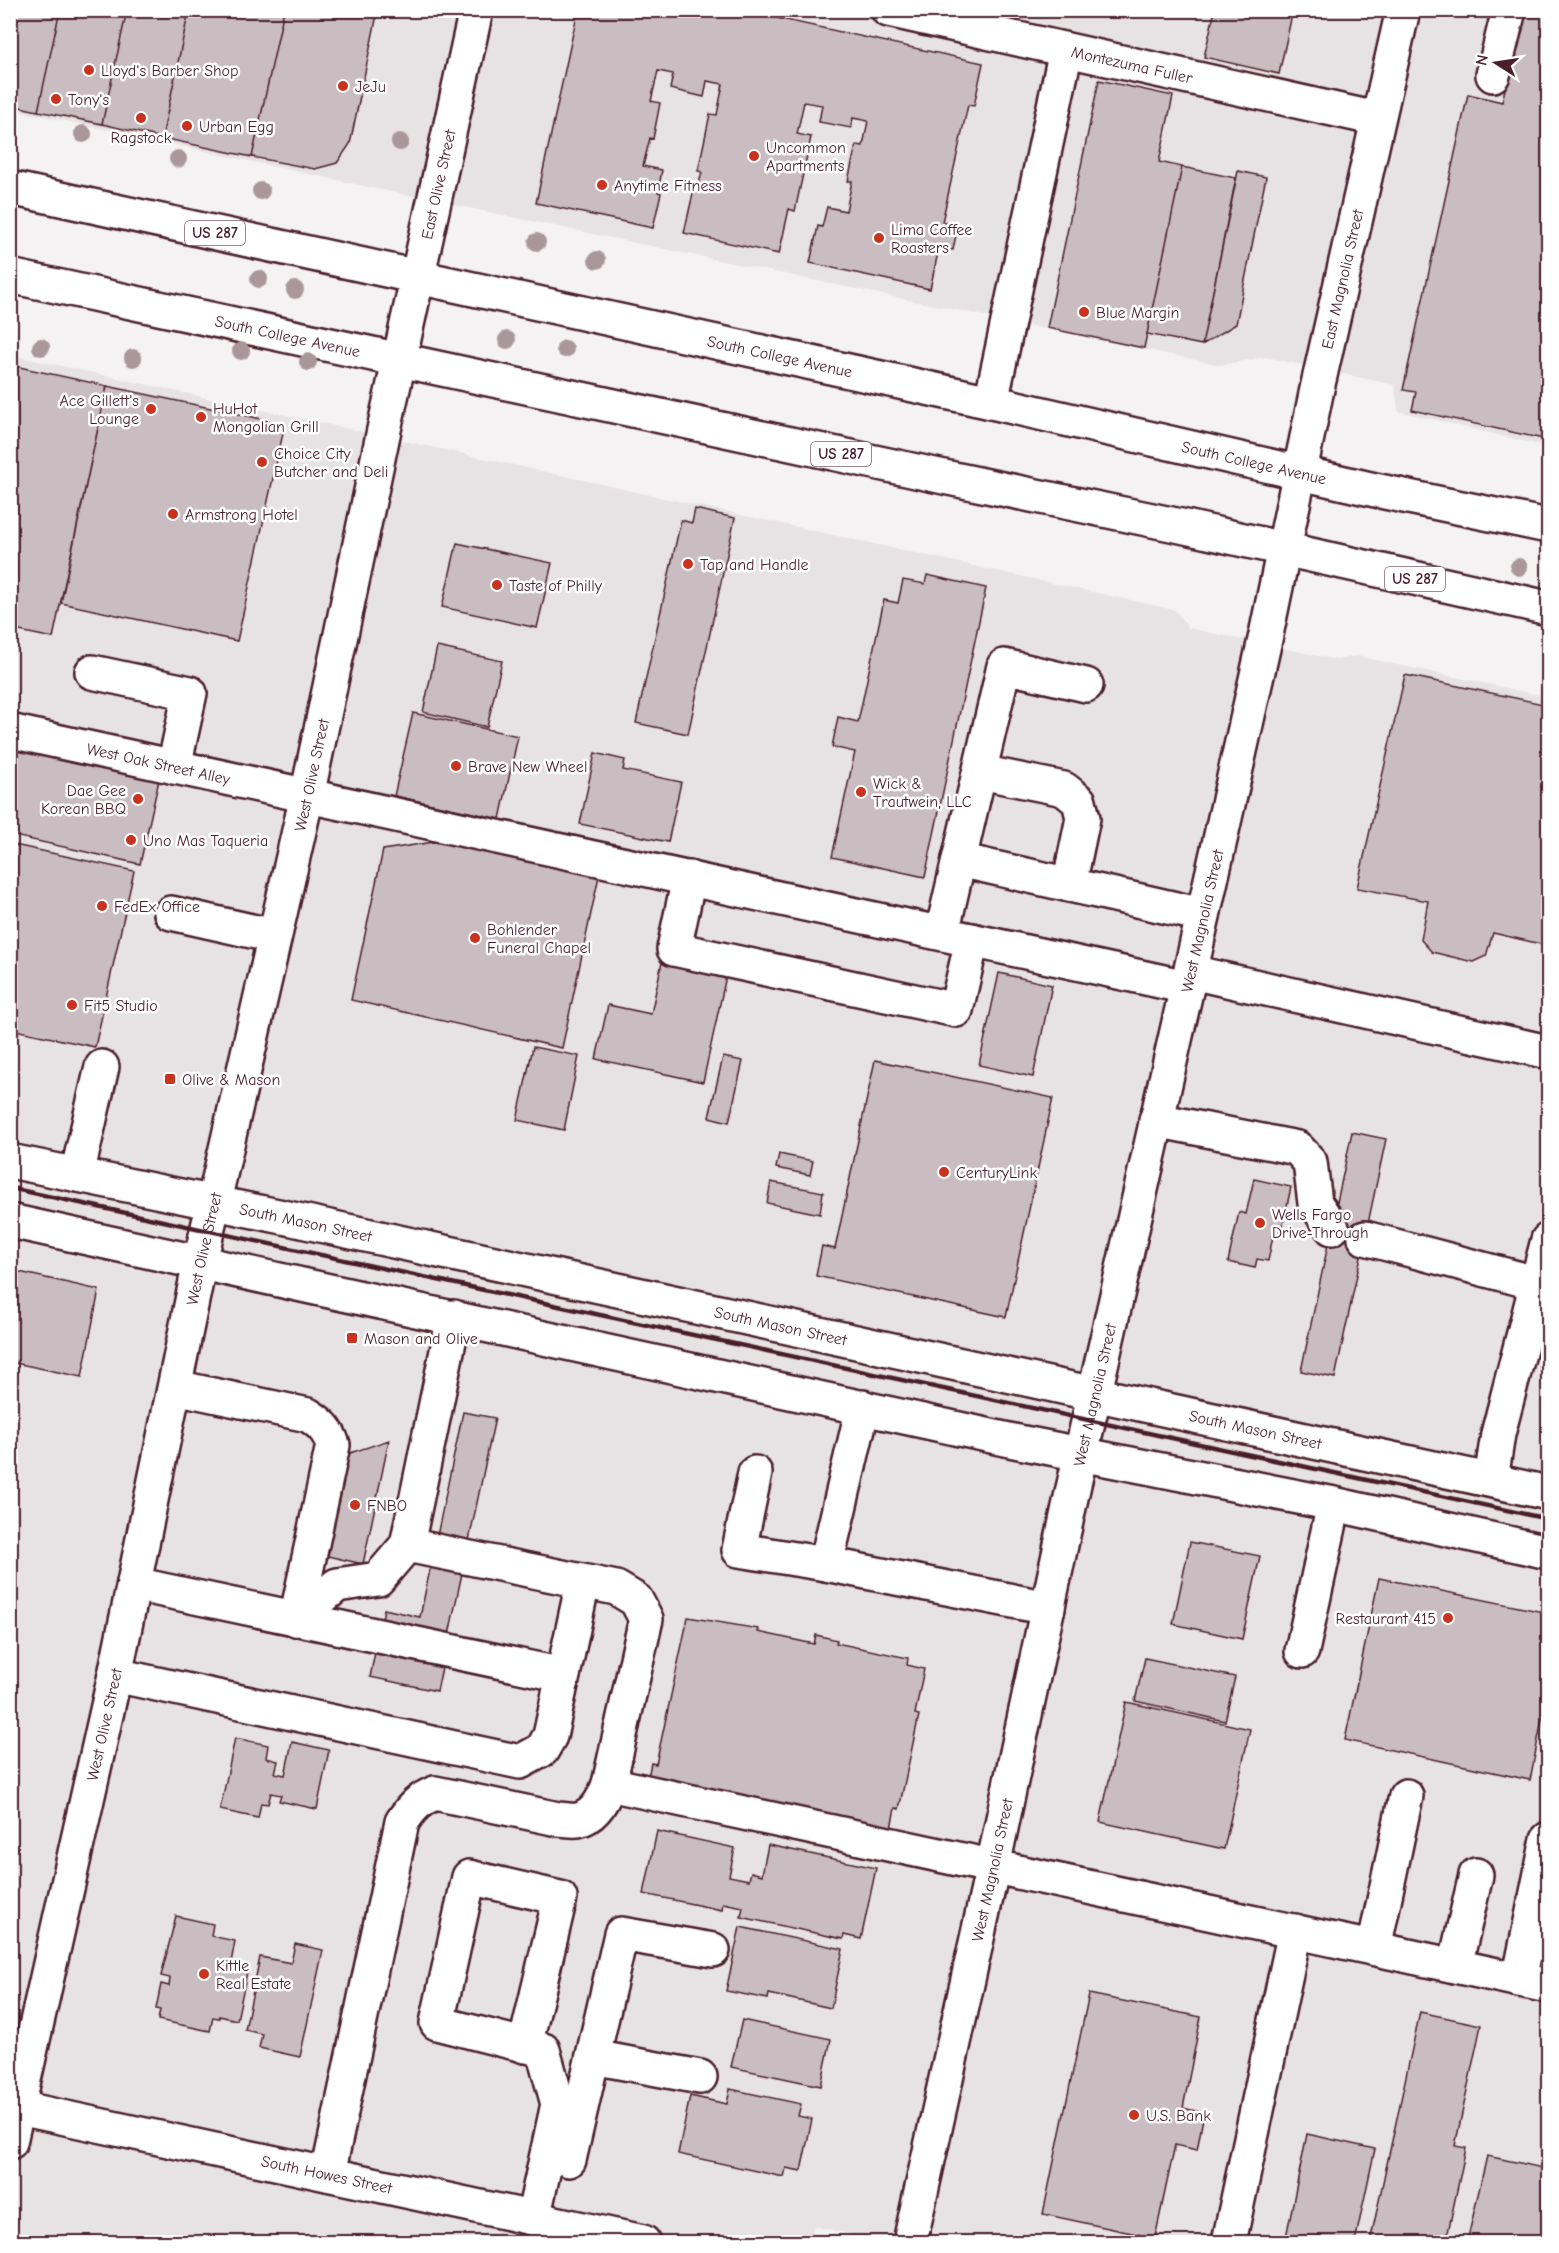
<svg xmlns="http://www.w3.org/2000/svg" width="1559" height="2253" viewBox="0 0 1559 2253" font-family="'Comic Neue',sans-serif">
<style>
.built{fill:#e7e2e3}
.building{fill:#cabdc1;stroke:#4a1f2b;stroke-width:1.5}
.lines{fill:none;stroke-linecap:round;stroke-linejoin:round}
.minor-casing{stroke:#4a1f2b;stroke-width:38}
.highway-casing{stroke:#4a1f2b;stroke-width:38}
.minor{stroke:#fff;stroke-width:33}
.highway{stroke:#fff;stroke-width:33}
.rail{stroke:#4a1f2b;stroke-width:4.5}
.tree{fill:#aa979c}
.poi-dot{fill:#c8321e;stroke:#fff;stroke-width:2}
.labels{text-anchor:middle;stroke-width:5;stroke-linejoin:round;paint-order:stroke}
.shield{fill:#fff;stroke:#80626b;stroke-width:1.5}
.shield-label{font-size:15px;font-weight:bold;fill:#4a1f2b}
.street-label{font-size:16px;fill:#4a1f2b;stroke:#fff}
.poi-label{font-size:16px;fill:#4a1f2b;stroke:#fff;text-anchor:start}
</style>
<rect width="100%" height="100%" fill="#f4f2f2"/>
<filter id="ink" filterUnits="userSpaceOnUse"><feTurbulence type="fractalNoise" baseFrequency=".0167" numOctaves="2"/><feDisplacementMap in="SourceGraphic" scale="12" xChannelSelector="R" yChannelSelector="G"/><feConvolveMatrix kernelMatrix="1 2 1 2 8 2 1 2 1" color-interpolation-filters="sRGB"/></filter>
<g filter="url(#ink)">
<path class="built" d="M11 11H1548V447L1398 411 1395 385 1265 357 1220 365 378 189 11 109Z
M11 355 1175 610 1188 628 1337 660 1356 656 1548 697V2242H886L814 2226 810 2242H11Z"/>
<path class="building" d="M10 10H60L38 111 10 105Z
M60 10H127L102 124 38 111Z
M127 10H189L162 138 102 124Z
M189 10H284L252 157 162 138Z
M284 10H378L350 144 337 163 315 169 252 157Z
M578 10H740L983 63 974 106 968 105 942 222 958 225 953 250 939 248 930 289 810 263 818 226 822 227 827 207 846 211 852 181H848L856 145 863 146 868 121 853 118 851 128 819 122 822 105 804 102 797 134 811 137 795 211 789 209 779 254 684 233 694 189 697 191 702 172 698 171 710 114 717 115 723 84 707 81 704 97 670 89 673 74 658 71 651 101 660 103 653 139 650 138 643 166 662 170 658 192 661 193 653 228 536 203Z
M1215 10H1293L1279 74 1204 57Z
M1523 10H1548V440L1412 410 1416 392 1403 390 1468 94 1502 102Z
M1099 80 1173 96 1159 162 1182 167 1144 348 1047 328Z
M1182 167 1236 178 1202 345 1147 334Z
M1238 171 1266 177 1236 324 1202 345Z
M10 365 107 386 53 638 10 629Z
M107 386 285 424 237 641 61 603Z
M695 509 735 518 688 734 636 723 681 520 692 523Z
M457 543 552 563 537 628 442 607Z
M927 575 986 588 925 877 832 857 855 752 832 747 838 717 858 722 884 600 898 603 903 580 925 584Z
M437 647 502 661 487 727 423 712Z
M1405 675 1548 705V932L1545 945 1493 933 1486 956 1473 962 1432 952 1421 940 1428 901 1357 888Z
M413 713 518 736 500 819 394 796Z
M10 747 159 780 140 864 10 835Z
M595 753 625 760 623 770 681 782 668 842 580 824Z
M440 841 599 876 562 1048 351 1000 383 850Z
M10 844 134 871 95 1047 10 1029Z
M662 962 726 976 703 1082 596 1059 608 1005 651 1014Z
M999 973 1052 985 1033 1077 979 1065Z
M533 1047 579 1056 564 1130 517 1120Z
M723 1057 743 1061 729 1122 709 1117Z
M875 1060 1053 1098 1006 1317 816 1276 822 1246 835 1249Z
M1352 1132 1386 1139 1335 1378 1301 1371Z
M779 1154 813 1161 810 1175 776 1168Z
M1254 1179 1291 1187 1281 1233 1274 1231 1268 1261 1257 1259 1255 1268 1228 1262 1239 1212 1246 1214Z
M771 1182 823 1192 820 1214 767 1203Z
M15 1271 99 1290 82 1377 10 1362V1290Z
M463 1412 495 1418 437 1691 370 1677 384 1609 420 1617Z
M389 1440 363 1564 323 1555 344 1455Z
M1190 1542 1260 1556 1242 1639 1173 1624Z
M1379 1578 1548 1613V1689L1530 1780 1345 1740Z
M688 1617 759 1629 758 1632 814 1644 816 1635 837 1640 836 1643 908 1658 907 1665 924 1669 915 1714 919 1715 899 1809 895 1808 890 1833 647 1782 651 1763 656 1764Z
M1145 1658 1235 1677 1225 1721 1135 1701Z
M1126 1702 1250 1729 1224 1849 1100 1822Z
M235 1738 268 1745 266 1758 278 1761 275 1773 285 1775 292 1742 329 1750 317 1809 279 1801 281 1795 271 1793 268 1804 261 1803 258 1818 220 1810Z
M657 1831 735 1848 729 1876 749 1880 751 1872 762 1875 768 1845 876 1868 861 1939 844 1935 843 1939 741 1917 743 1907 723 1903 722 1910 644 1894Z
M176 1916 213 1924 211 1936 235 1941 230 1968 247 1972 237 2020 219 2016V2018L213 2017 210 2031 158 2020 160 2010 156 2009 161 1984 169 1986 170 1978 161 1976Z
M740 1927 843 1949 831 2008 769 1994 768 1999 726 1991Z
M295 1944 323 1950 300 2057 259 2048 262 2034 245 2030 260 1957 291 1963Z
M1089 1994 1201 2017 1183 2108 1204 2113 1197 2150 1175 2145 1155 2238 1043 2214Z
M1420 2012 1481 2025 1455 2146 1466 2148 1446 2242H1370Z
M742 2020 831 2039 821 2086 731 2067Z
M730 2089 801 2104 798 2116 812 2119 801 2171 786 2168 784 2177 678 2154 690 2096 727 2104Z
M1307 2134 1375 2149 1355 2242H1285Z
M1487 2156 1548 2169V2207L1541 2242H1467Z"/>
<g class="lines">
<defs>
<g id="minor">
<path id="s1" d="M888 10 1377 119"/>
<path d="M1493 75 1509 10"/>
<path d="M991 402 1066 50"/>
<path d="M92 672 190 693 174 767"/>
<path id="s2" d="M10 731 1187 987"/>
<path d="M980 772 1064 789 1079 801 1083 818 1069 885"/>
<path d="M959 860 1203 915"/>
<path d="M689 878 674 949 956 1010 972 940"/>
<path d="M171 913 274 936"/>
<path d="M942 933 1004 666 1086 685"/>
<path d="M1191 972 1548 1052"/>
<path d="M1156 1120 1297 1148 1310 1162 1315 1203 1332 1228"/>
<path id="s3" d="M10 1161 288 1218 1548 1493"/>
<path d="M77 1175 102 1067"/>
<path d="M10 1221 1014 1441 1334 1504 1548 1552"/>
<path d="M1365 1238 1536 1283"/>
<path d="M175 1387 308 1415C321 1423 328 1430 333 1445L296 1619"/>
<path d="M755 1473 739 1550 826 1564 863 1407"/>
<path d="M1491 1480 1498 1434 1548 1240"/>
<path d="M407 1545 454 1317"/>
<path d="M826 1564 1048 1608"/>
<path d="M134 1584 563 1675"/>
<path d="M296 1619 337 1585 378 1579 407 1545 616 1588 636 1600 646 1619 609 1784C604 1798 595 1816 578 1820 572 1821 564 1819 558 1819L435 1793C419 1799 411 1808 402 1822L328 2174"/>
<path d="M1302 1651 1334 1504"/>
<path d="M115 1675 520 1762 542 1750 550 1736 583 1582"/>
<path d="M609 1784 1548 1986"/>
<path d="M1374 1948 1406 1796"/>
<path d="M1455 1966 1476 1875"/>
<path d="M1519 1980 1548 1839"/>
<path d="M525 2046 560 1898 469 1877 437 2023 543 2050 558 2104 533 2219"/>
<path d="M593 2057 700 2077"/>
<path id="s4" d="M10 2106 643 2242"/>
<path id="s5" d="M10 2142 115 1675 200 1262 307 796 385 425 476 10"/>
<path d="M569 2160 621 1934 713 1950"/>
<path id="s6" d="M910 2242 993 1866 1072 1493 1187 987 1266 635 1317 389 1403 10"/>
<path d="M1229 2242 1295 1931"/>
</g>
<g id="highway">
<path id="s7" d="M10 188 991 402 1375 490 1548 526"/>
<path id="s8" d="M10 276 944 477 1181 526 1548 608"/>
</g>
</defs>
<use href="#minor" class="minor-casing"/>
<use href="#highway" class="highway-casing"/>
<use href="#minor" class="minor"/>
<use href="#highway" class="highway"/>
<path class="rail" d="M10 1188 1548 1519"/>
</g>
<g class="tree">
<circle cx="83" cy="134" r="9"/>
<circle cx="400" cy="142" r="9"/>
<circle cx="178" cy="159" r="9"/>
<circle cx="261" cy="191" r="9"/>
<circle cx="537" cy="242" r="9"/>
<circle cx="597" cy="260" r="9"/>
<circle cx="259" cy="279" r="9"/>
<circle cx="295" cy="290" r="9"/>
<circle cx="507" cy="340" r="9"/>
<circle cx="41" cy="347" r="9"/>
<circle cx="565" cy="349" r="9"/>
<circle cx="241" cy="351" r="9"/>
<circle cx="133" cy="358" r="9"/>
<circle cx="308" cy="362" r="9"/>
<circle cx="1519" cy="567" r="9"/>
</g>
</g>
<g class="poi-dot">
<circle cx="89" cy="70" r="6"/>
<circle cx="343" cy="86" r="6"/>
<circle cx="56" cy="99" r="6"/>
<circle cx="141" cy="118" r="6"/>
<circle cx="187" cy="126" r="6"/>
<circle cx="754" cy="156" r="6"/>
<circle cx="602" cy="185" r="6"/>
<circle cx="879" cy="238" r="6"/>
<circle cx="1084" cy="312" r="6"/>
<circle cx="151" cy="409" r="6"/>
<circle cx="201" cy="417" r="6"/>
<circle cx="262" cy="462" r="6"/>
<circle cx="173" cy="514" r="6"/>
<circle cx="688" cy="564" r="6"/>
<circle cx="497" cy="585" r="6"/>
<circle cx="456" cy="766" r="6"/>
<circle cx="861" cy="792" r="6"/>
<circle cx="138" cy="799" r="6"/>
<circle cx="131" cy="840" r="6"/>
<circle cx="102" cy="906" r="6"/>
<circle cx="475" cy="938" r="6"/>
<circle cx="72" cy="1005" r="6"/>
<rect x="164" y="1073" width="12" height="12" rx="3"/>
<circle cx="944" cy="1172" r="6"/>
<circle cx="1260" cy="1223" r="6"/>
<rect x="346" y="1332" width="12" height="12" rx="3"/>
<circle cx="355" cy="1505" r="6"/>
<circle cx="1448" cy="1618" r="6"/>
<circle cx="204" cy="1974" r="6"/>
<circle cx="1134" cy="2115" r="6"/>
</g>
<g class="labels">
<g class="shield">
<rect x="185" y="221" width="60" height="24" rx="4.5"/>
<rect x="811" y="442" width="60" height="24" rx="4.5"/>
<rect x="1385" y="567" width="60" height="24" rx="4.5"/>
</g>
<g class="shield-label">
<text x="215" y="238">US 287</text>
<text x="841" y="459">US 287</text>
<text x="1415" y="584">US 287</text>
</g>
<g class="street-label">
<text dy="6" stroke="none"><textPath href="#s1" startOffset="250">Montezuma Fuller</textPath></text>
<text dy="6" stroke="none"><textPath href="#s5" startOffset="2004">East Olive Street</textPath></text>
<text dy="6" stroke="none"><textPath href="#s6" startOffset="2010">East Magnolia Street</textPath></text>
<text dy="6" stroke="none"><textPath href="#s8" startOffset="284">South College Avenue</textPath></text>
<text dy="6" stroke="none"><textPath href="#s7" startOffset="788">South College Avenue</textPath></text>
<text dy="6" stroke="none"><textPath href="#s7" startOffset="1274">South College Avenue</textPath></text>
<text dy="6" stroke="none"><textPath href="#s2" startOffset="152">West Oak Street Alley</textPath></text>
<text dy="6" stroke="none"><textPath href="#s5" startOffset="1400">West Olive Street</textPath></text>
<text dy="6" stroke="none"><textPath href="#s6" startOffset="1353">West Magnolia Street</textPath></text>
<text dy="6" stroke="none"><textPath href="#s3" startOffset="302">South Mason Street</textPath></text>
<text dy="6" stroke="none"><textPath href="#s5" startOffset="914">West Olive Street</textPath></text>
<text dy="6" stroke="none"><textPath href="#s3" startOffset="788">South Mason Street</textPath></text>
<text dy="6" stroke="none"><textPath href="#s6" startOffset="867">West Magnolia Street</textPath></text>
<text dy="6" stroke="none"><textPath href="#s3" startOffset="1274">South Mason Street</textPath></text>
<text dy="6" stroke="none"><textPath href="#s5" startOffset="428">West Olive Street</textPath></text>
<text dy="6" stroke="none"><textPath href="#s6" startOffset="381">West Magnolia Street</textPath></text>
<text dy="6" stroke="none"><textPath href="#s4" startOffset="324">South Howes Street</textPath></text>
</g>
<g class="poi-label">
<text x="101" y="76">Lloyd's Barber Shop</text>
<text x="355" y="92">JeJu</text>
<text x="68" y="105">Tony's</text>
<text x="199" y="132">Urban Egg</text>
<text x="141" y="143" text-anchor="middle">Ragstock</text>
<text x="766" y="153">Uncommon<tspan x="766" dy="18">Apartments</tspan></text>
<text x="614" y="191">Anytime Fitness</text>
<text x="891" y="235">Lima Coffee<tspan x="891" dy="18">Roasters</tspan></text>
<text x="1096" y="318">Blue Margin</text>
<text x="139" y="406" text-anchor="end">Ace Gillett's<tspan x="139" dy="18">Lounge</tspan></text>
<text x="213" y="414">HuHot<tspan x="213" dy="18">Mongolian Grill</tspan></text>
<text x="274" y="459">Choice City<tspan x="274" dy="18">Butcher and Deli</tspan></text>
<text x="185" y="520">Armstrong Hotel</text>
<text x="700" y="570">Tap and Handle</text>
<text x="509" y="591">Taste of Philly</text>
<text x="468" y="772">Brave New Wheel</text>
<text x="873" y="789">Wick &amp;<tspan x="873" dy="18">Trautwein, LLC</tspan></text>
<text x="126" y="796" text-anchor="end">Dae Gee<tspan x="126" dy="18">Korean BBQ</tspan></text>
<text x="143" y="846">Uno Mas Taqueria</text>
<text x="114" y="912">FedEx Office</text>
<text x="487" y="935">Bohlender<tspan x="487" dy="18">Funeral Chapel</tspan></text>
<text x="84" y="1011">Fit5 Studio</text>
<text x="182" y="1085">Olive &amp; Mason</text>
<text x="956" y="1178">CenturyLink</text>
<text x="1272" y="1220">Wells Fargo<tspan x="1272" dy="18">Drive-Through</tspan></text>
<text x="364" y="1344">Mason and Olive</text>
<text x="367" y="1511">FNBO</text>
<text x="1436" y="1624" text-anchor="end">Restaurant 415</text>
<text x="216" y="1971">Kittle<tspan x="216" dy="18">Real Estate</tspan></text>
<text x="1146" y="2121">U.S. Bank</text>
</g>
</g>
<rect width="1559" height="2253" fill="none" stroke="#fff" stroke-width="36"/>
<rect x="18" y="18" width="1523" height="2217" fill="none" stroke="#4a1f2b" stroke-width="2" filter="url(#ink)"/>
<g transform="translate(1496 63) rotate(282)" stroke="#ffffff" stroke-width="4.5" paint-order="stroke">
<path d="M0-4.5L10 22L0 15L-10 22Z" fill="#4a1f2b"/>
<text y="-9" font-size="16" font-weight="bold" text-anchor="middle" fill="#4a1f2b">N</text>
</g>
</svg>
